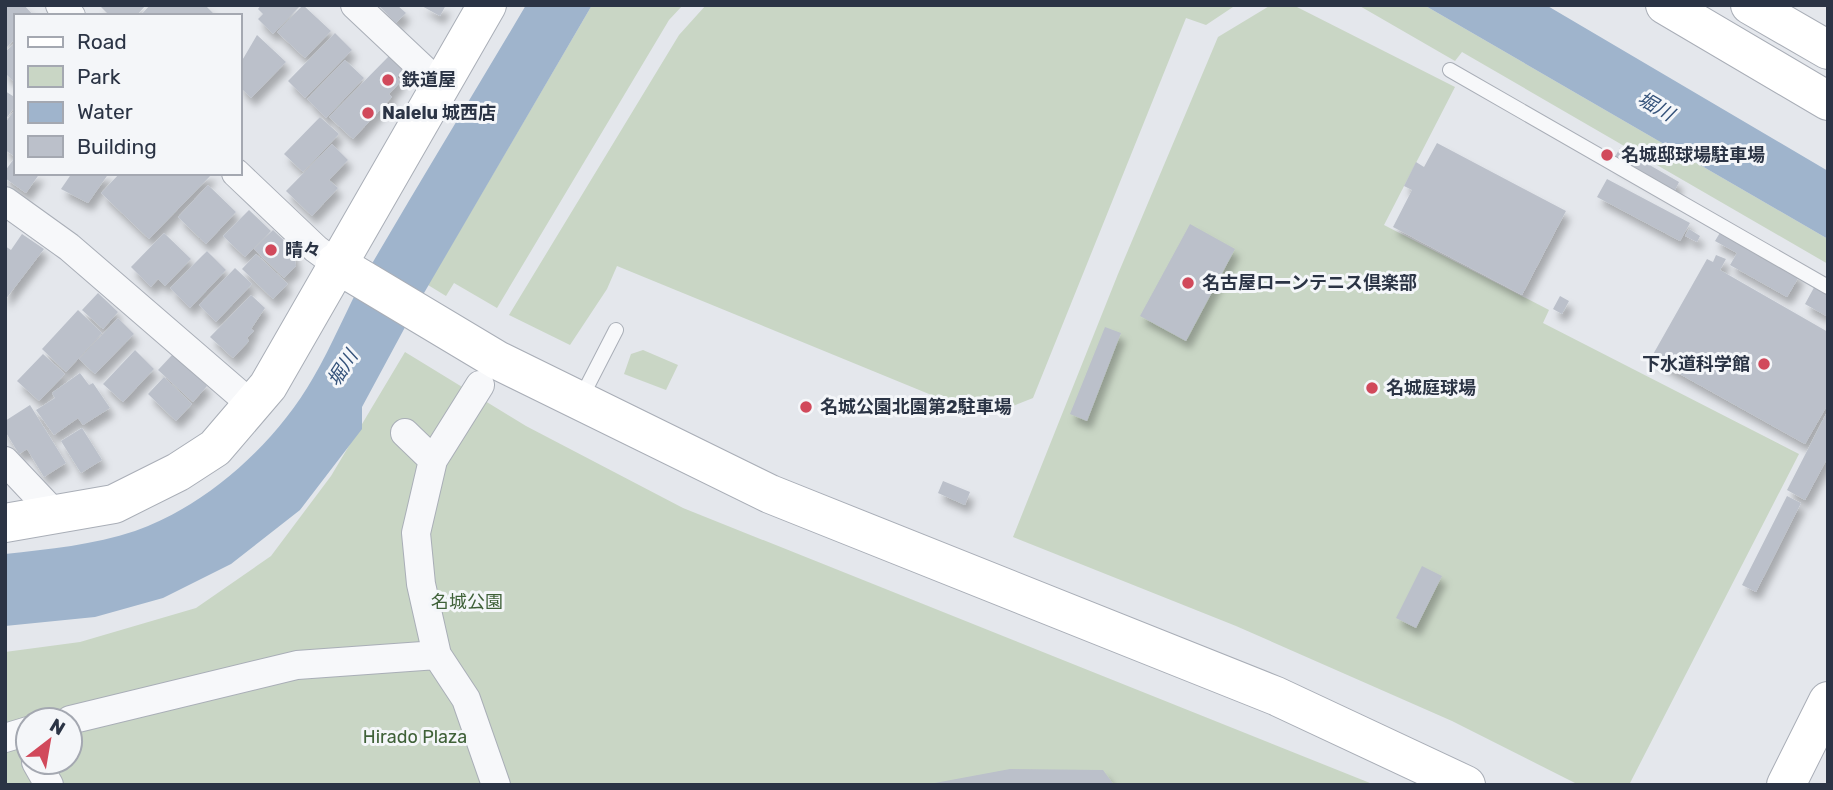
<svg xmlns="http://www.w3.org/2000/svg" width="1833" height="790" viewBox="0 0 1833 790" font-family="Rubik,'Noto Sans JP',sans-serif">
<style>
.green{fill:#c9d6c5;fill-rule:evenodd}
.water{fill:#9fb4cc}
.building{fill:#bbc0ca;filter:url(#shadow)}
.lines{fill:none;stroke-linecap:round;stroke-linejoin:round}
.lane-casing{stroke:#a9aeb7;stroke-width:16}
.street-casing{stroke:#a9aeb7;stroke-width:30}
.secondary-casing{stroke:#a9aeb7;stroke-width:40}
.lane{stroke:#f7f8fa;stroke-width:14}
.street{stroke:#f7f8fa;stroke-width:28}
.secondary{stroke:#fff;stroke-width:38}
.poi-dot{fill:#d1495b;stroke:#f4f6f9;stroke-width:2.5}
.labels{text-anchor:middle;stroke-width:6;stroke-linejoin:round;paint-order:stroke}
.poi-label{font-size:18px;font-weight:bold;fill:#2b3445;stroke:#f4f6f9;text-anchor:start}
.park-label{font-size:18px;fill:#3f6138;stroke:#f4f6f9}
.water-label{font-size:19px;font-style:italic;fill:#34527a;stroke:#f4f6f9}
</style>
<defs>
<filter id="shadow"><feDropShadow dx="4.5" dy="8" stdDeviation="3.5" flood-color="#0004"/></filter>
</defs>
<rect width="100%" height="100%" fill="#e4e7ec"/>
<path class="green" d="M592 5H683L669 20 497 308 454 283 446 296 428 285Z
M706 5H1236L1206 25 1186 18 1033 398 985 417 617 266 607 289 570 345 509 315 679 35Z
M1271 5H1293L1455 87 1384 225 1549 310 1543 323 1799 454 1629 785H1579L1452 721 1236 626 1013 537 1118 274 1218 37Z
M1358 5H1424L1828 239V264L1462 52 1455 61Z
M643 350 678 365 666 390 624 374 631 354Z
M405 352 526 426 683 508 1375 785H5V652L80 642 196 608 271 556 331 476ZM28 720H70V762H28Z"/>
<path class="water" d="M526 5H592L417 305 362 407V429L300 510 231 564 163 598 95 617 5 626V554C49 549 94 545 135 531 208 505 275 444 313 378 333 344 347 308 366 274 418 184 473 95 526 5Z
M1424 5H1546L1828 171V239Z"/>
<path class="building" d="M5 5H24L34 16H16V38L5 49Z
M103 5H146L136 16H110L101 7Z
M150 5H205L216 16H140Z
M261 5H301L273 34 258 19 263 14 258 9Z
M303 5 331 31 305 58 277 32Z
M378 5H397L406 13 396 23Z
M420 5H446L440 16Z
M335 33 352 50 305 98 288 81Z
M257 35 286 62 251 98 240 87V64Z
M16 42V84L5 73V52Z
M389 56 404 70 397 77 401 81 389 94 392 97 353 139 329 117Z
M345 60 364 78 326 118 307 99Z
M5 91 16 98V105L5 120Z
M16 108V153L14 156 5 150V123Z
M320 117 339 134 303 172 284 154Z
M1437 143 1566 211 1522 295 1393 227 1412 190 1404 186 1416 162 1424 167Z
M332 144 348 160 329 180 338 188 312 216 286 191Z
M1620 148 1679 182 1672 196 1612 162Z
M16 156V173H40L26 193 5 178V171Z
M72 173H109L88 203 61 189Z
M120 173H213L149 239 101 193Z
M1607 179 1690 223 1680 241 1597 197Z
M208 185 236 212 206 244 178 217Z
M249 210 271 231 245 257 223 236Z
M1190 224 1235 249 1186 341 1140 316Z
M1689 229 1700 236 1697 242 1685 236Z
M273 230 293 249 296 266 284 278 254 249Z
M1721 231 1800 275 1787 297 1730 265 1737 253 1715 241Z
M164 233 191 259 165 286 158 279 151 287 131 267Z
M22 234 44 249 5 300V246L11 250Z
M207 251 226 270 190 308 170 288Z
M256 254 288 284 273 299 242 269Z
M1716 255 1726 259 1720 270 1828 332V404L1805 444 1651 358 1707 259 1713 262Z
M235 268 252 284 216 322 199 305Z
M1817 282 1828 288V317L1805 304Z
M98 293 118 312 103 329 82 310Z
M251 295 265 308 251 329 254 331 247 338 249 341 233 358 210 337Z
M1560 296 1569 301 1562 314 1553 309Z
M78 310 102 333 66 372 42 349Z
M118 318 134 334 95 374 79 359Z
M1105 327 1121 333 1087 421 1070 414Z
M135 350 154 369 123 402 103 384Z
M43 354 65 374 39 401 17 381Z
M173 354 207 386 193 402 158 370Z
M80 373 89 385 93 383 110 408 83 425 78 418 54 435 36 410 55 398 52 393Z
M164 377 192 404 176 421 148 394Z
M30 405 66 463 44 477 27 449 19 454 5 431V421Z
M1828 410V457L1805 500 1787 490Z
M82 428 102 460 81 473 61 441Z
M943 481 970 492 965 505 938 493Z
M1787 496 1801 503 1756 592 1742 585Z
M1422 566 1442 576 1416 628 1396 618Z
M1010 769 1103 770 1114 785H924Z"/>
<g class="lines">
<defs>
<path id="lane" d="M1450 70 1828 287
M580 400 616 330"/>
<path id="street" d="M60 5 71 16
M355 5 440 85
M236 173 316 249 335 263
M5 201 69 247 253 406
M480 385 433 460 416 533 421 584 437 655 466 699 496 785
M405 433 433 460
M5 461 56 515
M70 720 297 665 437 655
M5 738 28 731
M36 762 49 785"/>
<path id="secondary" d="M1665 5 1828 101
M1750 5 1828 50
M335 263 497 360 770 494 1276 696 1466 785
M5 523 114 504 178 472 215 448 268 386 487 5
M1786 785 1828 701"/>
</defs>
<use href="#lane" class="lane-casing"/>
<use href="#street" class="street-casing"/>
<use href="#secondary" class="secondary-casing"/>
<use href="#lane" class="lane"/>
<use href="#street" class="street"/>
<use href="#secondary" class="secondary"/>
</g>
<g class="poi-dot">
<circle cx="388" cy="80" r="7"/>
<circle cx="368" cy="113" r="7"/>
<circle cx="1607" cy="155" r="7"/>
<circle cx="271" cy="250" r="7"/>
<circle cx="1188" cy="283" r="7"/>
<circle cx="1764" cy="364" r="7"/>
<circle cx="1372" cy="388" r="7"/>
<circle cx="806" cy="407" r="7"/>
</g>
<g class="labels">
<g class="poi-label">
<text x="402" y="86">鉄道屋</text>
<text x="382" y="119">Nalelu 城西店</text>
<text x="1621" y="161">名城邸球場駐車場</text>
<text x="285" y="256">晴々</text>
<text x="1202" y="289">名古屋ローンテニス倶楽部</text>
<text x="1750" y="370" text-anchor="end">下水道科学館</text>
<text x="1386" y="394">名城庭球場</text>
<text x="820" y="413">名城公園北園第2駐車場</text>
</g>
<g class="park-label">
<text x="467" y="608">名城公園</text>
<text x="415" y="743">Hirado Plaza</text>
</g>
<g class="water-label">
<text transform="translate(1656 106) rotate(30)" y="7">堀川</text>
<text transform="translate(342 368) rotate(-57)" y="7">堀川</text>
</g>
</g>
<rect width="1833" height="790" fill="none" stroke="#2b3445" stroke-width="14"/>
<rect x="14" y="14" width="228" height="161" fill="#f4f6f9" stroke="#a4a8b1" stroke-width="2"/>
<rect x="28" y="37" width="35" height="10" fill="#ffffff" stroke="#a4a8b1" stroke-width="2"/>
<text x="77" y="49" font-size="21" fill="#2b3445">Road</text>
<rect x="28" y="66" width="35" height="21" fill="#c9d6c5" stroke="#a4a8b1" stroke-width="2"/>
<text x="77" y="84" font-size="21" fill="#2b3445">Park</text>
<rect x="28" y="102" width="35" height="21" fill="#9fb4cc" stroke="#a4a8b1" stroke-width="2"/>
<text x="77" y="119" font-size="21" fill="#2b3445">Water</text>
<rect x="28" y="136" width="35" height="21" fill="#bbc0ca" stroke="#a4a8b1" stroke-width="2"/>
<text x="77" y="154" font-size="21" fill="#2b3445">Building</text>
<g transform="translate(49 741) rotate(31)"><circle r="33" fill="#f4f6f9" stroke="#a4a8b1" stroke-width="2"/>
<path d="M0-5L12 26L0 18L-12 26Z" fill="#d1495b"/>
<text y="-10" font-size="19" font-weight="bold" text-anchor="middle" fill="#2b3445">N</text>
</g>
</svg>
